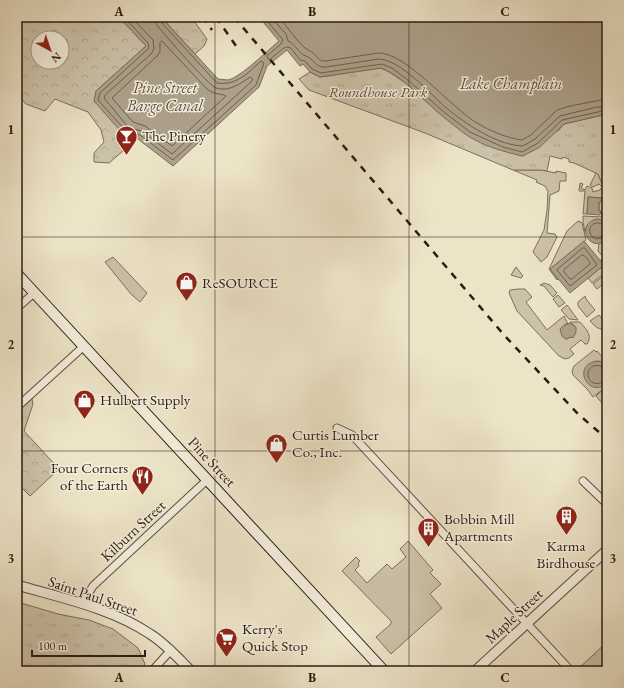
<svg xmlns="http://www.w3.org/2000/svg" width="624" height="688" viewBox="0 0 624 688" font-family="'EB Garamond',serif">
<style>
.grass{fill:#ccc2a9;stroke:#7c6e5e}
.forest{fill:url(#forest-crowns);stroke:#7c6e5e;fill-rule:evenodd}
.park{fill:url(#park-tufts);stroke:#7c6e5e}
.water{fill:#aca08a;stroke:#796b5a}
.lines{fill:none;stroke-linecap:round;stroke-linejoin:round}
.shore{stroke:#6c5e4e;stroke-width:1}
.minor-casing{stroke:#5d4d40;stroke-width:9}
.tertiary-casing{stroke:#5d4d40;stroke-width:11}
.secondary-casing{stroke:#2d1b13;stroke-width:12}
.minor{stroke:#f3eddb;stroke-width:7}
.tertiary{stroke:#f3eddb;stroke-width:9}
.secondary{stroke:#f3eddb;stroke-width:10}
.rail{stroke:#2d1b13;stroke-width:2.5;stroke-dasharray:7 7;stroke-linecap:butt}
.grid{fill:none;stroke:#2d1b13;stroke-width:1;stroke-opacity:0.55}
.labels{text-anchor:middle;stroke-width:3;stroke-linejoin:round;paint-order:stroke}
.park-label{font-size:15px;font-style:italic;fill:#5d4d40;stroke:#f3eddb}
.poi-label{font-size:15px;fill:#2d1b13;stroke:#f3eddb;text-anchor:start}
.street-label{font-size:15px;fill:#2d1b13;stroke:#f3eddb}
.water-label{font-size:16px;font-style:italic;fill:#605043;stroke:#f3eddb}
.neatline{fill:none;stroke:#2d1b13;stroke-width:1.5}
.grid-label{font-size:13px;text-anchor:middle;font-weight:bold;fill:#2d1b13}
</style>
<defs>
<pattern id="forest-crowns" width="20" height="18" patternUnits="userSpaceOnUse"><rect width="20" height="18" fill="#ccc2a9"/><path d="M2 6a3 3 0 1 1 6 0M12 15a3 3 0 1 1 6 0" fill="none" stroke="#b0a691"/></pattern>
<pattern id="park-tufts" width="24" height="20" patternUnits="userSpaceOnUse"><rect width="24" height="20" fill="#ccc2a9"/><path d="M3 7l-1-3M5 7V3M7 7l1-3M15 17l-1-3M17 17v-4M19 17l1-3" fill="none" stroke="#b0a691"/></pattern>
</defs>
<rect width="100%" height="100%" fill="#ede4c8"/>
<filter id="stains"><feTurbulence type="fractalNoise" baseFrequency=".005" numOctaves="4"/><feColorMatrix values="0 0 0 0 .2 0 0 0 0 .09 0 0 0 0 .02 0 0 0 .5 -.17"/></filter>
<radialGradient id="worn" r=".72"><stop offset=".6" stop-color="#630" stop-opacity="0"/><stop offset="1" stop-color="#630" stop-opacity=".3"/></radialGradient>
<path class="grass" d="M513 170H541L556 173V171L566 173V181H560L559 191 550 195 547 233 555 234 557 237 547 257 541 262 533 252 544 230 547 210 548 191 545 186 536 182 537 180Z
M596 173 598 174 605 191 607 223 606 222 586 229 585 232 583 222V216L602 217 601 211H599V202L602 198 588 197 587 214H583L585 191H579L580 183 583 184 581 188 585 190 587 186 592 188 593 192 600 190 602 187 599 184 593 187 590 185Z
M578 221 581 222 582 223 586 240 550 269 558 279 557 280 549 269 567 231Z
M607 239C607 246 603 252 605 259L598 251 599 244Z
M113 257 147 293 140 302 131 294 105 262Z
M601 259 607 268V271L592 283 588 278 604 265Z
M516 267 523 276 521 278 511 275Z
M607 273V281L597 289 593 284Z
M544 283 550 285 557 293 553 297 544 286 540 285Z
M518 289H525L532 297 526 302 547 330 564 316 568 324H565L564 338 568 339 574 325 570 323V322H580C586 329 593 335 587 344H585L581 340 570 349 574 354 569 358 565 359 559 356 517 311 509 293 510 290Z
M558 295 565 303 559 307 553 299Z
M585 296 586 299 595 310 587 317 578 306V302Z
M567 305 578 320 569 319 561 310Z
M599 315 607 325V328C599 331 596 327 590 321Z
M594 350 596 352 597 351 607 363V366L602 362 597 361 605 385 607 382V386L593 397 587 389 573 375 572 371 574 366Z
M408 541 433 570 430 573 441 584 430 594 442 608 391 654 376 637 391 624V621L342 571 356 557 360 561 358 563 359 566 355 570 367 583 387 564 392 569 406 557 400 549Z"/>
<path class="forest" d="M17 17H119L146 46 96 91 125 136 137 139 109 163 94 162V153L104 142 101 130 88 112 55 99 45 111 26 104 17 94ZM38 38H62V62H38Z
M161 17H191L207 39 204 46 195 54Z
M32 399 33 404 24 431 59 469 30 496 22 488H17V412Z"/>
<path class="park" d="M381 68 389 72 407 84 441 115 558 131 564 124 603 115 607 117V218L605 191 598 174 574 163 569 162V159L563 157 562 159 550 156 547 171 541 170H513L425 133 309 90 299 79 310 72 320 77Z
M607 386V409L596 396Z
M18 602 58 614 89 620 113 629 138 648 145 664 139 671H17Z
M606 643 607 662 597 671H581L579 668Z"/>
<path class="water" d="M119 17H161L218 79C221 79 225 80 228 80 241 77 268 50 279 41L259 17H607V117L603 115 564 124 540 147 523 156C504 152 484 146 468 136 459 130 450 122 441 115 422 99 405 78 381 68L320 77 310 72 303 64 300 66 287 50 267 66 259 87 173 166 138 139 125 136 94 101 96 91 146 46Z
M588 197 602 198 601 202H599V211H601L600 215 587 214Z
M597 219 602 220 607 223V239C590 255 574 224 597 219Z
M584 241 604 265 570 293 550 269Z
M570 323 576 327V332L573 338 572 337 566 339 562 336 560 329 563 326Z
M597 361 602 362 607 366V382C590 401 570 365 597 361Z"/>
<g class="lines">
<path class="shore" d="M124 17 148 43 149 48 100 93 98 100 127 132 140 135 173 160 256 85 264 63 261 61C248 73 236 86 217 83L160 21 159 17
M131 17 153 40 154 49 151 54 105 95 104 98 129 128 142 131 172 154 251 82 253 79 250 77C240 84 229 92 216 88 207 84 165 35 156 24L154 17
M264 17 283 40 281 44 267 56 268 59H270L284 48 287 47 291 48 300 60 305 61 312 69 321 73 382 64 392 68 409 81 444 112 470 132 503 147 522 152 538 143 562 120 602 111 607 112
M271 17 286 34 288 41C295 44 297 50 302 54 303 55 307 56 308 57 315 61 316 68 326 67L379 59C399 59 431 94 445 107 466 124 496 145 523 146L535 139 560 116 597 107H607
M279 17C288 28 295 39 305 48 308 50 311 51 313 53 318 57 319 62 326 61L378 53C406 52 451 108 477 123 490 131 507 138 522 140L531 135 557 110 570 106 601 100H607
M162 41 208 90 214 93 224 95 226 96 172 146 145 126 133 122 112 98 157 56 160 51V43Z
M607 226C604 225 601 223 597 223 587 224 588 236 596 239L607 237
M583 248H585L597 265 570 286 557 270Z
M582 255C585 255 590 261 590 264L572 279H570L564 272V270Z
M607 368C603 368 599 364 594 366 586 368 586 381 594 383 599 385 603 381 607 380"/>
<defs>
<path id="minor" d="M17 308 34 293
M17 407 84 346
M337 428 352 435 571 671
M583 481 607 504
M82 604 93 586 207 480
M152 671 171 650"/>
<path id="tertiary" d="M17 585C62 598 111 608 150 634 166 644 178 658 191 671
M475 671 607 550"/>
<path id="secondary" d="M17 274 384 671"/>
</defs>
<use href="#minor" class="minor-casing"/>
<use href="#tertiary" class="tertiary-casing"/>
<use href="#secondary" class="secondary-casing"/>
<use href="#minor" class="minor"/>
<use href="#tertiary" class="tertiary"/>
<use href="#secondary" class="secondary"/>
<path class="rail" d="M202 17 212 30
M216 17 236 46
M234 17 504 335 578 414 607 439"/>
</g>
<path class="grid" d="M215 17V671M409 17V671M17 237H607M17 451H607"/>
<defs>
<symbol id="bar-pin" viewBox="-11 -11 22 30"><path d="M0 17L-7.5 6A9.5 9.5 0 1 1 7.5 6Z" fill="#8f2418" stroke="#f3eddb"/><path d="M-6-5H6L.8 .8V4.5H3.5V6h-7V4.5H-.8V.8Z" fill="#fff"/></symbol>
<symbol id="shop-pin" viewBox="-11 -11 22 30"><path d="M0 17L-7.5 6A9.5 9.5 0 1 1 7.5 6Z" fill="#8f2418" stroke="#f3eddb"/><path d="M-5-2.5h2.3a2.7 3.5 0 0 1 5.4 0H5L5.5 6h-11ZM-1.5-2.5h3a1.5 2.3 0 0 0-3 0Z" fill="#fff"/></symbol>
<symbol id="restaurant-pin" viewBox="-11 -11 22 30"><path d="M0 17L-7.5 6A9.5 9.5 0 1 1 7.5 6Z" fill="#8f2418" stroke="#f3eddb"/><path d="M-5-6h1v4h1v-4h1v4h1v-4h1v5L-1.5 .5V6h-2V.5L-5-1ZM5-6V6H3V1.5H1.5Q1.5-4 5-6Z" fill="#fff"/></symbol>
<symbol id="building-pin" viewBox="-11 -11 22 30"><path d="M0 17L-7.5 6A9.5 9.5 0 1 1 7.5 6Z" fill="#8f2418" stroke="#f3eddb"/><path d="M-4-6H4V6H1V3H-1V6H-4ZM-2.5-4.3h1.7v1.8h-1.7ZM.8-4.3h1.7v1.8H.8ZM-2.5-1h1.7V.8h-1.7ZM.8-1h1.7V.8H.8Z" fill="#fff"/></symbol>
<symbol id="supermarket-pin" viewBox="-11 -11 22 30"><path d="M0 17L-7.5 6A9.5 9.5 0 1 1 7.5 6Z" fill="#8f2418" stroke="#f3eddb"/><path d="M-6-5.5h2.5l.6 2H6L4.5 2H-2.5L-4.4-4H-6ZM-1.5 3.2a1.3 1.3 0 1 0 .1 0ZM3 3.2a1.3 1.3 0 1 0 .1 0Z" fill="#fff"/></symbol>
</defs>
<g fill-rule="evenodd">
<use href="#bar-pin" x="114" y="124" width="25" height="34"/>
<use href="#shop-pin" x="174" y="270" width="25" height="34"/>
<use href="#shop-pin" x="72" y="388" width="25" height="34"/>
<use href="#shop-pin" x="264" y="432" width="25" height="34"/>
<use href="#restaurant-pin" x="130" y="464" width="25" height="34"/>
<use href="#building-pin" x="554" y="504" width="25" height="34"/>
<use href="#building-pin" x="416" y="516" width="25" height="34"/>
<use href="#supermarket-pin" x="214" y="626" width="25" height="34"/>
</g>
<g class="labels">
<g class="park-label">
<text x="378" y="97">Roundhouse Park</text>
</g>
<g class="poi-label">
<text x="142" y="141">The Pinery</text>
<text x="202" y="288">ReSOURCE</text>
<text x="100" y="405">Hulbert Supply</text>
<text x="292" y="440">Curtis Lumber<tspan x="292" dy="17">Co., Inc.</tspan></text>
<text x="128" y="473" text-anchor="end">Four Corners<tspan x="128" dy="17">of the Earth</tspan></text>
<text x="444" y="524">Bobbin Mill<tspan x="444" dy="17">Apartments</tspan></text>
<text x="566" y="551" text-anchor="middle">Karma<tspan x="566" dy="17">Birdhouse</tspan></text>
<text x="242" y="634">Kerry's<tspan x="242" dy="17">Quick Stop</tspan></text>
</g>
<g class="street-label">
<text transform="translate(212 462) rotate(47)" y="5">Pine Street</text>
<text transform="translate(133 531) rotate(-43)" y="5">Kilburn Street</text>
<text transform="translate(93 596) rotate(19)" y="5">Saint Paul Street</text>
<text transform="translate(514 616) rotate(-43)" y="5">Maple Street</text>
</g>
<g class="water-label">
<text x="511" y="89">Lake Champlain</text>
<text x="165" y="93">Pine Street<tspan x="165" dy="18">Barge Canal</tspan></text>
</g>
</g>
<rect width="624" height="688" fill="none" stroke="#ede4c8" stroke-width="44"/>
<g transform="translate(50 50) rotate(140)"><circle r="19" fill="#f3eddb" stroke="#a4998b"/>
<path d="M0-3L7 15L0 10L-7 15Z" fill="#8f2418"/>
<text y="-6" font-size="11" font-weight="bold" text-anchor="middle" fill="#2d1b13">N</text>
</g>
<path d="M32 650v6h113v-6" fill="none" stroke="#2d1b13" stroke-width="2"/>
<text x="38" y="650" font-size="12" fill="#2d1b13" stroke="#f3eddb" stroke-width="3" paint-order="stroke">100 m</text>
<rect x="22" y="22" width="580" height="644" class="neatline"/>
<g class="grid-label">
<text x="119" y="16">A</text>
<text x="312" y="16">B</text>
<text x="505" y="16">C</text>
<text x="11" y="134">1</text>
<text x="613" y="134">1</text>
<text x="11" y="349">2</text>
<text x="613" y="349">2</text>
<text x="11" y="563">3</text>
<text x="613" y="563">3</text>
<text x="119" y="682">A</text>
<text x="312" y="682">B</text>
<text x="505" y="682">C</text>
</g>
<rect width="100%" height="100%" filter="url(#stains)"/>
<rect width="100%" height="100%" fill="url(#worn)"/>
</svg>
